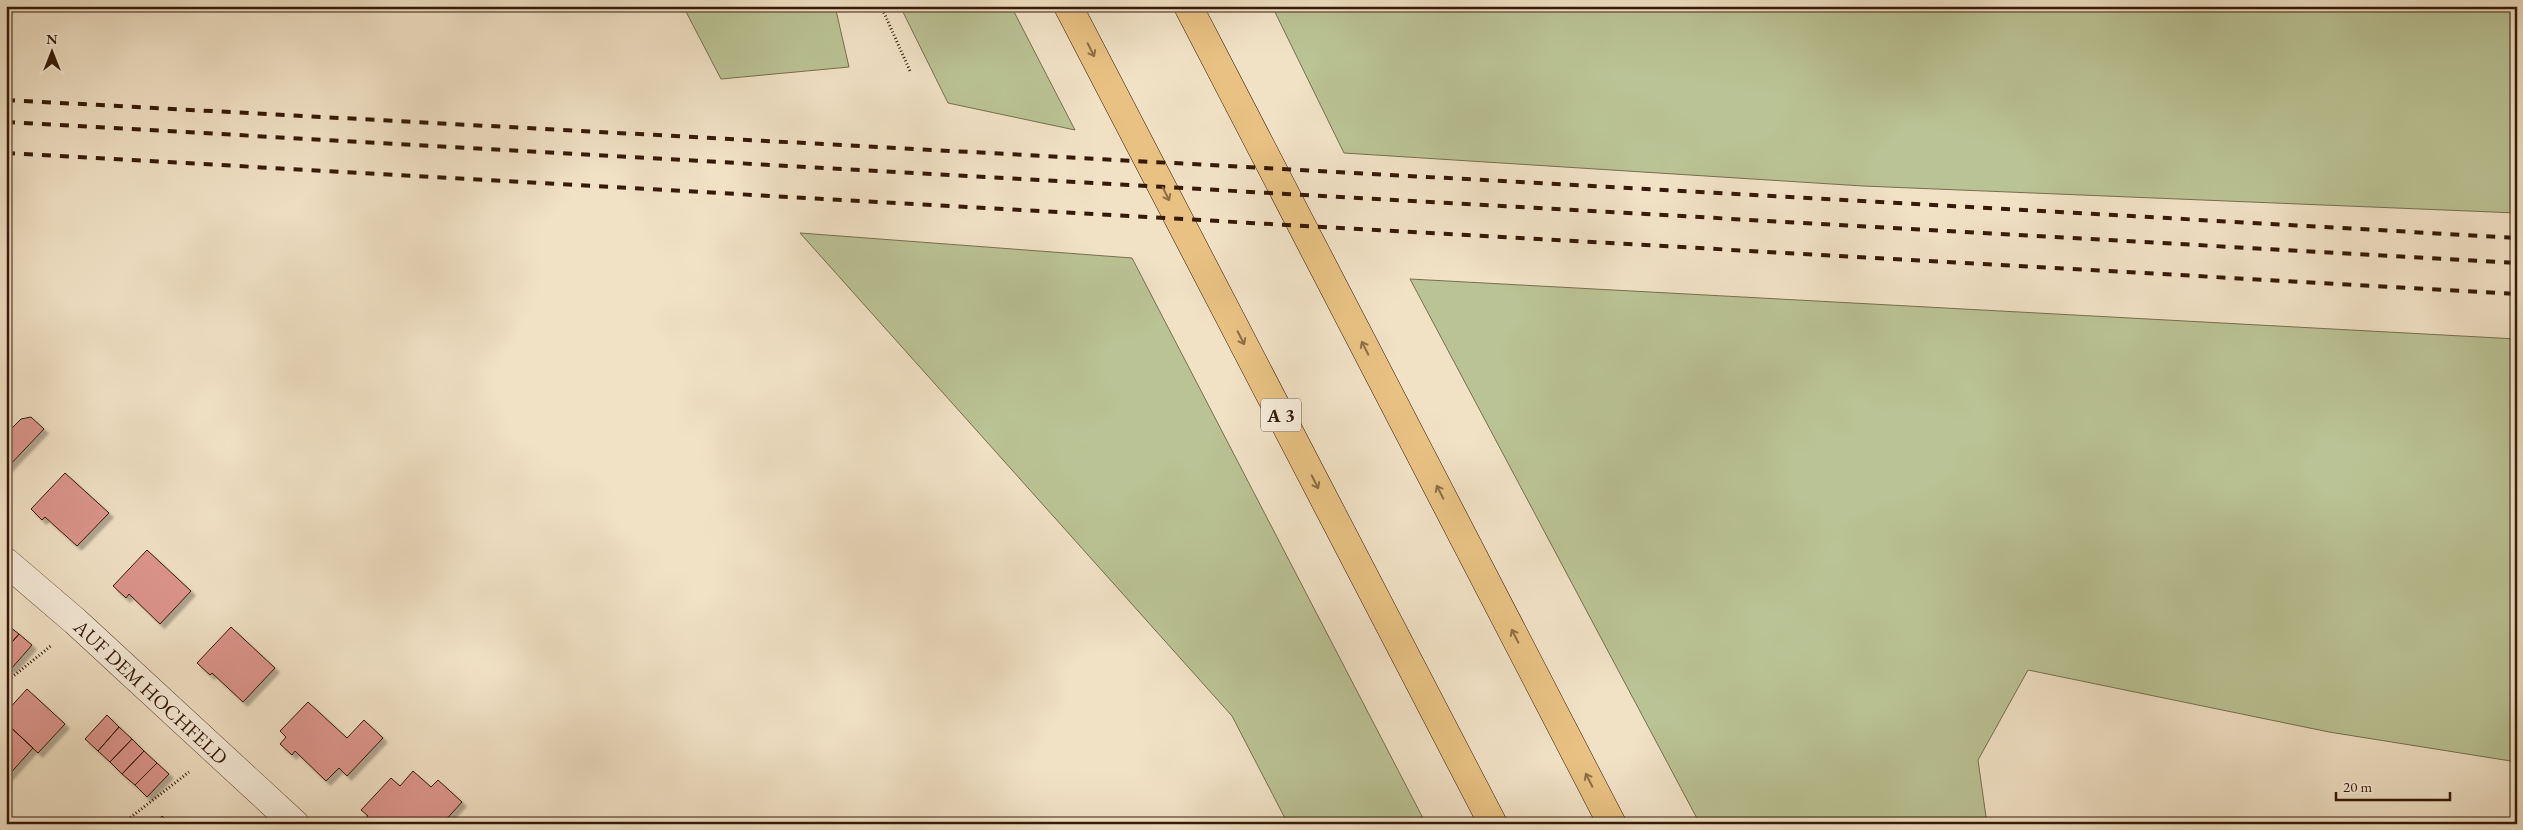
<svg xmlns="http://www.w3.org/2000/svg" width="2523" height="830" viewBox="0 0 2523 830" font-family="'EB Garamond',serif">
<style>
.green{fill:#bac395;stroke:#786e4e}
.building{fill:#dd968d;stroke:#361a08;filter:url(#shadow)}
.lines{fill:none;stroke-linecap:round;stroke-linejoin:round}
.minor-casing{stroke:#654c38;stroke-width:29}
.motorway-casing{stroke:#361a08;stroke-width:29}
.path{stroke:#361a08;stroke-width:3;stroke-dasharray:1 2.5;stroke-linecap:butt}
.minor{stroke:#f6ecda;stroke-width:28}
.motorway{stroke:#e8c183;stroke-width:28}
.rail{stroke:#361a08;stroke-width:4;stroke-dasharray:9 9;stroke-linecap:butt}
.oneway{stroke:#8f6e46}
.labels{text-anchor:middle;stroke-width:4;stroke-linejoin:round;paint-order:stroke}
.shield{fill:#f6ecda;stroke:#705947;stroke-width:1}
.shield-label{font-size:19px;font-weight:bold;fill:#361a08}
.street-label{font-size:20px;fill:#361a08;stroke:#f6ecda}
</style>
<defs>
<filter id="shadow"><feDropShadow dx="4.5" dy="4.5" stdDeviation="1" flood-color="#0004"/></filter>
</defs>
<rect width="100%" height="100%" fill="#f1e2c6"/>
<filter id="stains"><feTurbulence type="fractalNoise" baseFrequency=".004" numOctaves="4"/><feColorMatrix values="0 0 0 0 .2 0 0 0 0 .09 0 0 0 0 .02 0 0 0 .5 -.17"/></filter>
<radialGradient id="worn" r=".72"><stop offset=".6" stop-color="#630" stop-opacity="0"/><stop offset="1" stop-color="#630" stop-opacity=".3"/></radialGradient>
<path class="green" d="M683 6H835L849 67 721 79Z
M900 6H1011L1075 130 948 103Z
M1272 6H2517V213L1863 186 1344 153Z
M800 233 1132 258 1426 824H1288L1232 716Z
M1410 279 2517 339V762L2329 732 2028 670 1978 760 1987 824H1700Z"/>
<path class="building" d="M31 417 44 429 6 469V434L21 419Z
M65 473 109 513 77 546 45 517 42 520 31 509Z
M147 550 191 591 160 624 129 594 126 598 113 586Z
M6 624 19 634 6 649Z
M231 627 275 668 243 702 212 673 210 675 197 663Z
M19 634 32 645 11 669 6 666V649Z
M27 689 65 724 38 753 6 723V712Z
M308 702 347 738 364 720 383 738 347 776 339 768 326 781 295 751 292 755 280 744 286 737 280 731Z
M107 715 119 727 98 751 85 739Z
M6 723 33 748 7 777H6Z
M119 727 132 739 110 762 98 751Z
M132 739 144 751 122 774 110 762Z
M144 751 157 763 135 785 122 774Z
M157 763 169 774 147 797 135 785Z
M413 771 431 787 438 780 462 802 442 824H361L368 816 361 810 391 778 400 786Z
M162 816 171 824H155Z"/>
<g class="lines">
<defs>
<path id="minor" d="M6 562 75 621 295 824"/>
<path id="motorway" d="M1068 6 1493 824
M1188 6 1612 824"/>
</defs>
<use href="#minor" class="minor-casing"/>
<use href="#motorway" class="motorway-casing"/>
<path class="path" d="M881 6 910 71
M6 682 52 645
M122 824 189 772"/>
<use href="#minor" class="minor"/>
<use href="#motorway" class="motorway"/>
<path class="rail" d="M6 100C843 145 1680 190 2517 238
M6 122 2517 263
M6 153 2517 294"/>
</g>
<defs><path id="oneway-shaft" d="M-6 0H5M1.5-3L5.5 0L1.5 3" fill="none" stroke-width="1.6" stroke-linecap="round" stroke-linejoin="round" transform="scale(1.25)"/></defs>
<g class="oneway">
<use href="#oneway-shaft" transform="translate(1091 50) rotate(63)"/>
<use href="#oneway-shaft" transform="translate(1166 194) rotate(63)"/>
<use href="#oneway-shaft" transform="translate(1241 338) rotate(63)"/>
<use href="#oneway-shaft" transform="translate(1365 348) rotate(-117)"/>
<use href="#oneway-shaft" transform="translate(1315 482) rotate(63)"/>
<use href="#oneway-shaft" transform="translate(1440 492) rotate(-117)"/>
<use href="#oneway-shaft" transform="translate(1515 636) rotate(-117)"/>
<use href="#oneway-shaft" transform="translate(1589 780) rotate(-117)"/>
</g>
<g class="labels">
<rect class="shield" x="1261" y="398.5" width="40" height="33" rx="4"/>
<g class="shield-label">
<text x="1281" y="422">A 3</text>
</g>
<g class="street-label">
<text transform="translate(151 692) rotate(43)" y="7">AUF DEM HOCHFELD</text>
</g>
</g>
<rect width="2523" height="830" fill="none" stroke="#f1e2c6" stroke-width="25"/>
<rect x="8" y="8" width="2508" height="815" fill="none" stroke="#361a08" stroke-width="2.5"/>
<rect x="12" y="12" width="2498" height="805" fill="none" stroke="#361a08"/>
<g transform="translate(52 52)" stroke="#f6ecda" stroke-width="4" paint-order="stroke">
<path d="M0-4L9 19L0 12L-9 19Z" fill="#361a08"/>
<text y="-8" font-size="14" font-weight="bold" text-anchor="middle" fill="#361a08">N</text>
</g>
<path d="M2336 792v8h114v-8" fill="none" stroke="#361a08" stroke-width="2.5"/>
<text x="2343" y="792" font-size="15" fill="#361a08" stroke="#f6ecda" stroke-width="4" paint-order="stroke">20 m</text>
<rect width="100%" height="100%" filter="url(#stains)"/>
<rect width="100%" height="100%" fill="url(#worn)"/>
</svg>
